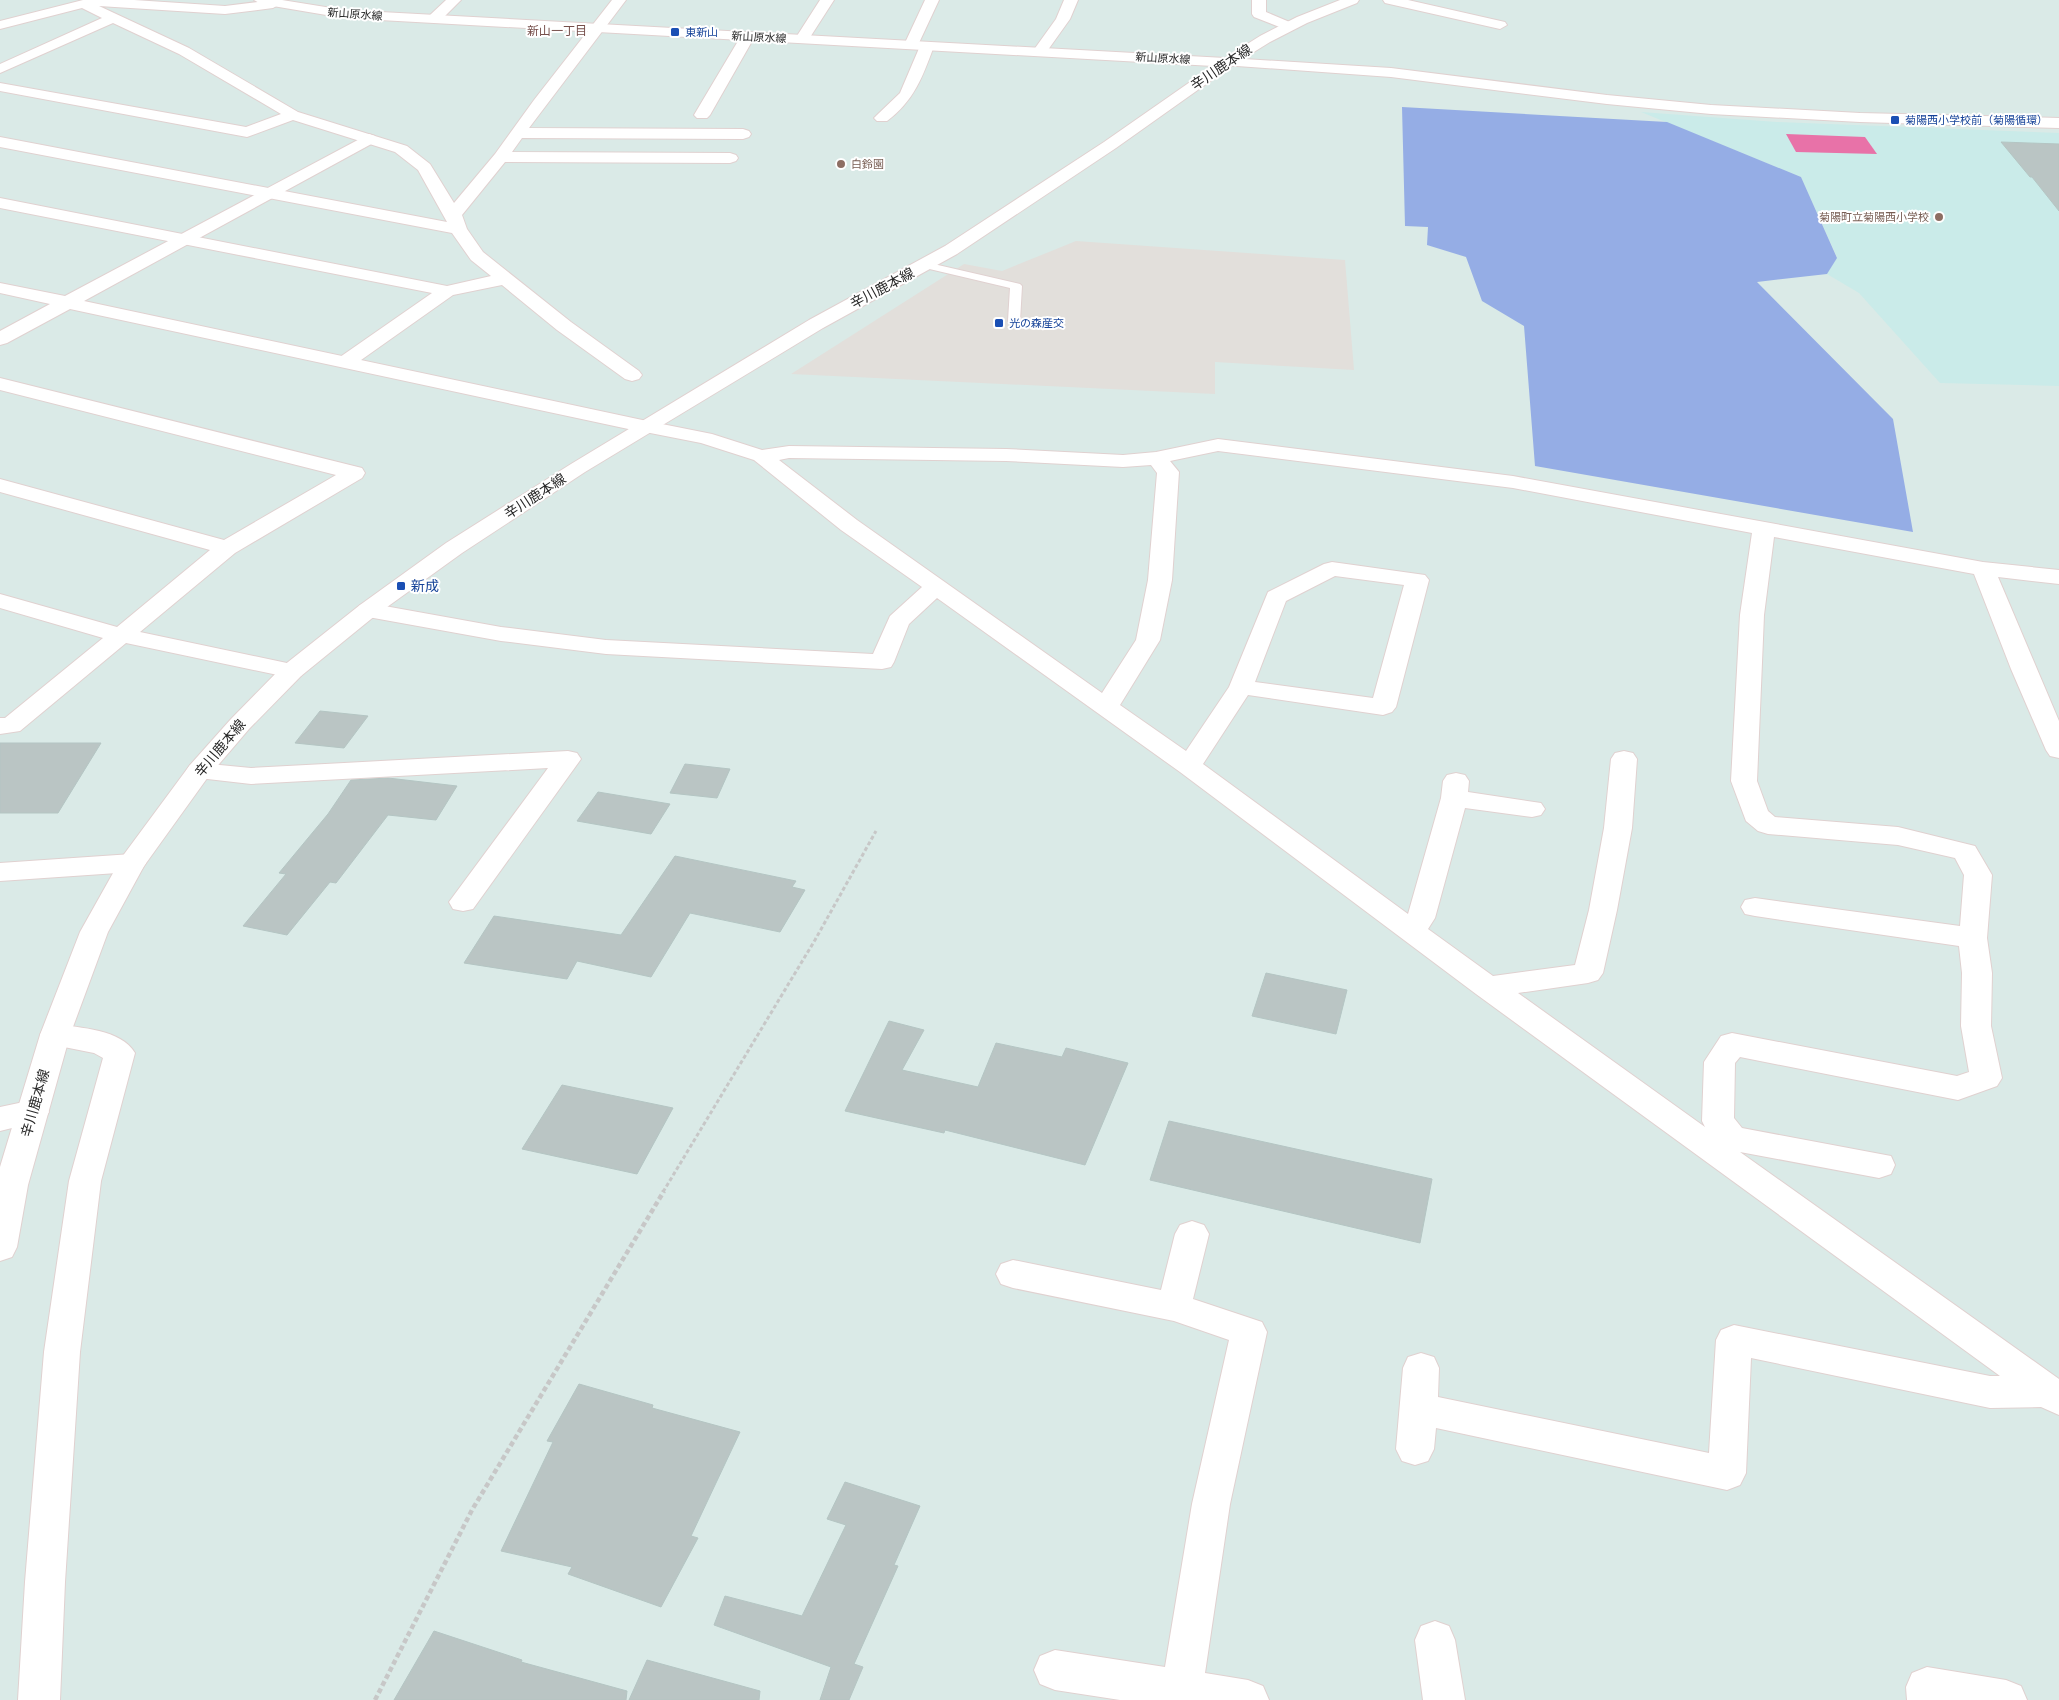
<svg xmlns="http://www.w3.org/2000/svg" width="2059" height="1700" viewBox="0 0 2059 1700" font-family="'Sofia Sans Condensed','Noto Sans JP',sans-serif">
<style>
.industrial{fill:#e2dfdb}
.education{fill:#caebe9}
.pitch{fill:#95ade5}
.water{fill:#e872a8}
.building{fill:#bac5c4;stroke:#b4c5c3}
.lines{fill:none;stroke-linecap:round;stroke-linejoin:round}
.service-casing{stroke:#e0d1d0;stroke-width:2}
.minor-casing{stroke:#e0d1d0;stroke-width:2}
.tertiary-casing{stroke:#e0d1d0;stroke-width:2}
.secondary-casing{stroke:#e0d1d0;stroke-width:2}
.path-far1{stroke:#c7c7c7;stroke-width:3;stroke-dasharray:4 2.5;stroke-linecap:butt}
.path{stroke:#c7c7c7;stroke-width:4.5;stroke-dasharray:5 3;stroke-linecap:butt}
.service{fill:#fff;fill-rule:evenodd}
.minor{fill:#fff;fill-rule:evenodd}
.tertiary{fill:#fff;fill-rule:evenodd}
.secondary{fill:#fff;fill-rule:evenodd}
.transit-dot{fill:#1a4fb4;stroke:#fff;stroke-width:2}
.education-dot{fill:#8d6e63;stroke:#fff;stroke-width:2}
.labels{text-anchor:middle;stroke-width:4;stroke-linejoin:round;paint-order:stroke}
.far-street-label{font-size:11px;fill:#282828;stroke:#fff}
.far-transit-label{font-size:11px;fill:#164399;stroke:#fff;text-anchor:start}
.far-education-label{font-size:11px;fill:#785e54;stroke:#fff;text-anchor:start}
.far-neighbourhood-label{font-size:12px;fill:#764f4b;stroke:#fff}
.street-label{font-size:14px;fill:#282828;stroke:#fff}
.transit-label{font-size:14px;fill:#164399;stroke:#fff;text-anchor:start}
</style>
<rect width="100%" height="100%" fill="#daeae7"/>
<path class="industrial" d="M1076 241 1345 260 1354 370 1215 362V394L791 374 964 264 1002 271Z"/>
<path class="education" d="M1641 112 1777 122 2059 133V386L1940 383 1859 293 1827 274 1837 257 1801 177Z"/>
<path class="pitch" d="M1402 107 1667 122 1801 177 1837 258 1827 274 1757 282 1893 419 1913 532 1535 466 1524 326 1482 301 1466 257 1427 245 1428 227 1405 226Z"/>
<path class="water" d="M1786 134 1865 137 1877 154 1796 152Z"/>
<path class="building" d="M2001 142 2059 144V211L2032 177H2030Z
M320 711 368 716 344 748 295 743Z
M0 743H101L58 813H0Z
M685 764 730 769 717 798 670 793Z
M388 778 457 786 436 820 388 815 336 883 330 882 287 935 243 926 286 874 279 873 328 814 351 780Z
M598 792 670 804 651 834 577 821Z
M675 856 796 881 792 887 805 890 780 932 690 913 651 977 577 961 567 979 464 963 494 916 621 935Z
M1266 973 1347 990 1336 1034 1252 1016Z
M889 1021 924 1030 902 1070 978 1087 996 1043 1062 1057 1066 1048 1128 1063 1085 1165 945 1130 944 1133 845 1111Z
M562 1085 673 1108 637 1174 522 1149Z
M1169 1121 1432 1179 1420 1243 1150 1180Z
M579 1384 653 1405 652 1408 740 1432 691 1536 698 1538 661 1607 568 1574 572 1567 501 1551 553 1442 547 1441Z
M845 1482 920 1506 894 1565 898 1566 854 1664 863 1667 849 1700H820L831 1667 714 1625 725 1596 802 1616 846 1525 827 1519Z
M434 1631 522 1660 521 1662 627 1691 626 1700H394Z
M647 1660 760 1691 759 1700H629Z"/>
<g class="lines">
<defs>
<path id="service" d="M925 262 1020 284 1022 286 1020 321 1014 325 1008 321 1010 288 921 267 919 265 921 263Z"/>
<path id="minor" d="M83 0H134L225 6 273 0 278 1 280 4 273 8 225 14 99 6 189 48 298 112 407 146 430 164 454 203 495 154 534 100 612 0H626L529 128 743 129 749 131 751 134 749 137 743 139 522 138 512 152 730 153 736 155 738 158 736 161 730 163 505 162 462 215 467 229 483 252 571 322 639 371 642 375 639 379 632 381 625 379 557 330 502 285 453 295 354 365 347 367 340 365 337 361 340 357 432 293 0 208V198L447 286 491 276 471 260 452 233 0 147V137L447 222 418 170 395 152 293 120 247 137 0 91V83L246 127 281 114 179 54 113 23 0 73V64L102 18 82 8 0 29V21Z
M446 0H461L439 22H429L427 19 429 16Z
M820 0H834L807 42H797L795 39Z
M925 0H939L918 45 916 48H906L904 45Z
M1064 0H1078L1070 19 1045 54H1035L1033 51 1056 19Z
M1252 0H1266V12L1292 23 1294 26 1287 30 1254 17 1252 14Z
M1383 0H1408L1505 22 1507 25 1500 29 1385 3Z
M748 32 755 36 710 115 707 118H697L694 115 741 36Z
M927 42 932 43 934 46C923 76 914 101 887 121H877L874 118 877 115 900 93 920 46 922 43Z
M0 378 362 468 365 473 362 478 235 553 140 632 301 666 304 671 301 676 292 678 126 643 20 731 0 734V718H5L103 638 0 608V594L117 627 210 550 0 492V479L224 540 336 475 0 390Z
M647 421 712 434 762 450 789 446 1006 449 1123 455 1156 452 1218 439 1513 476 1983 562 2059 570V584L1998 577 2059 721V758L2050 756 2046 750 2011 669 1974 574 1774 537 1764 615 1757 781 1768 811 1775 817 1898 827 1975 846 1992 875 1987 938 1992 973 1991 1026 2002 1078 1997 1086 1958 1100 1740 1057 1735 1063 1734 1118 1742 1128 1891 1156 1895 1165 1891 1174 1879 1178 1740 1152 2059 1379V1415L2041 1407 1990 1408 1751 1358 1746 1473 1740 1485 1727 1490 1436 1428 1434 1449 1428 1461 1415 1465 1402 1461 1396 1449 1403 1368 1408 1357 1421 1353 1434 1357 1439 1368 1438 1397 1709 1453 1716 1340 1721 1330 1734 1325 1990 1376H2000L1476 994 1180 772 937 598 909 624 894 662 891 667 882 669 606 654 501 641 368 617 360 615 356 610 360 605 368 603 501 627 606 640 873 654 890 616 922 587 841 530 754 460 701 443 640 431 637 427 640 423ZM1218 451 1513 488 1752 533 1740 615 1731 781 1746 821 1758 831 1768 834 1898 845 1955 858 1964 875 1960 926 1755 898 1745 900 1741 907 1745 914 1755 916 1959 946 1962 973 1961 1026 1969 1072 1957 1076 1732 1033 1721 1036 1704 1062 1702 1121 1705 1127 1518 993 1588 983 1598 980 1603 973 1617 910 1632 828 1637 759 1633 753 1624 751 1615 753 1611 759 1604 828 1589 910 1575 965 1493 976 1428 929 1435 918 1465 808 1532 817 1541 815 1545 809 1541 803 1468 792 1469 781 1465 775 1456 773 1447 775 1443 781 1441 798 1408 914 1203 764 1248 695 1383 715 1392 712 1396 707 1429 580 1425 575 1332 562 1324 564 1268 592 1229 687 1186 751 1120 705 1160 640 1172 580 1179 472 1170 461ZM789 458 1006 461 1123 467 1151 465 1157 473 1148 580 1136 640 1102 693 857 520 779 460ZM1335 576 1404 585 1373 698 1255 682 1286 601Z
M568 751 577 753 581 759 473 909 463 911 453 909 449 902 548 768 251 784 190 777 186 771 190 765 199 763 251 768Z
M55 1024C80 1028 121 1029 135 1053L101 1181 80 1352 65 1582 60 1700H18L25 1582 44 1352 69 1181 103 1058 94 1053 44 1043 40 1035 44 1027Z
M33 1100 44 1104 49 1112 44 1120 0 1131V1107Z
M1192 1221 1204 1225 1209 1234 1193 1299 1262 1322 1267 1332 1230 1504 1205 1673 1248 1680 1263 1686 1269 1700H1120L1055 1690 1040 1684 1034 1670 1040 1656 1055 1650 1165 1667 1192 1504 1229 1340 1174 1321 1013 1288 1001 1284 996 1274 1001 1264 1013 1260 1161 1290 1175 1234 1180 1225Z
M1435 1621 1449 1626 1455 1640 1465 1700H1423L1415 1640 1421 1626Z
M1927 1667 2006 1680 2021 1686 2027 1700H1907L1906 1687 1912 1673Z"/>
<path id="tertiary" d="M1228 58 1391 68 1607 95 1711 105 1860 113 2059 118V128L1860 122 1711 114 1607 104 1391 77 1223 65 1221 62 1223 59Z
M369 134 375 136 377 139 375 142 84 301 647 421 654 423 657 427 654 431 647 433 70 309 7 343 0 345V331L50 304 0 293V283L65 296Z
M132 854 142 857 146 863 142 869 132 872 0 881V863Z"/>
<path id="secondary" d="M254 0H282L344 10 1225 58 1260 36 1297 17 1340 0H1359L1357 3 1307 23 1270 42 1233 65 1116 148 957 254 823 328 585 472 462 553 376 615 301 676 249 729 208 777 144 866 108 932 70 1035 28 1185 17 1247 12 1257 0 1261V1167L40 1035 80 932 122 857 190 765 231 719 283 666 360 605 446 543 571 464 809 320 945 246 1104 142 1213 66 344 18 261 4Z"/>
</defs>
<use href="#service" class="service-casing"/>
<use href="#minor" class="minor-casing"/>
<use href="#tertiary" class="tertiary-casing"/>
<use href="#secondary" class="secondary-casing"/>
<path class="path-far1" d="M663 1192 815 940 876 831"/>
<path class="path" d="M375 1700 472 1510 664 1191"/>
<use href="#service" class="service"/>
<use href="#minor" class="minor"/>
<use href="#tertiary" class="tertiary"/>
<use href="#secondary" class="secondary"/>
</g>
<g class="transit-dot">
<rect x="670" y="27" width="10" height="10" rx="2.5"/>
<rect x="1890" y="115" width="10" height="10" rx="2.5"/>
<rect x="994" y="318" width="10" height="10" rx="2.5"/>
<rect x="396" y="581" width="10" height="10" rx="2.5"/>
</g>
<g class="education-dot">
<circle cx="841" cy="164" r="5"/>
<circle cx="1939" cy="217" r="5"/>
</g>
<g class="labels">
<g class="far-street-label">
<text transform="translate(355 14) rotate(4)" y="4">新山原水線</text>
<text transform="translate(759 37) rotate(3)" y="4">新山原水線</text>
<text transform="translate(1163 58) rotate(3)" y="4">新山原水線</text>
</g>
<g class="far-transit-label">
<text x="685" y="36">東新山</text>
<text x="1905" y="124">菊陽西小学校前（菊陽循環）</text>
<text x="1009" y="327">光の森産交</text>
</g>
<g class="far-education-label">
<text x="851" y="168">白鈴園</text>
<text x="1929" y="221" text-anchor="end">菊陽町立菊陽西小学校</text>
</g>
<g class="far-neighbourhood-label">
<text x="557" y="35">新山一丁目</text>
</g>
<g class="street-label">
<text transform="translate(1221 67) rotate(-34)" y="5">辛川鹿本線</text>
<text transform="translate(882 288) rotate(-28)" y="5">辛川鹿本線</text>
<text transform="translate(535 496) rotate(-33)" y="5">辛川鹿本線</text>
<text transform="translate(220 748) rotate(-50)" y="5">辛川鹿本線</text>
<text transform="translate(35 1103) rotate(-74)" y="5">辛川鹿本線</text>
</g>
<g class="transit-label">
<text x="411" y="591">新成</text>
</g>
</g>
</svg>
